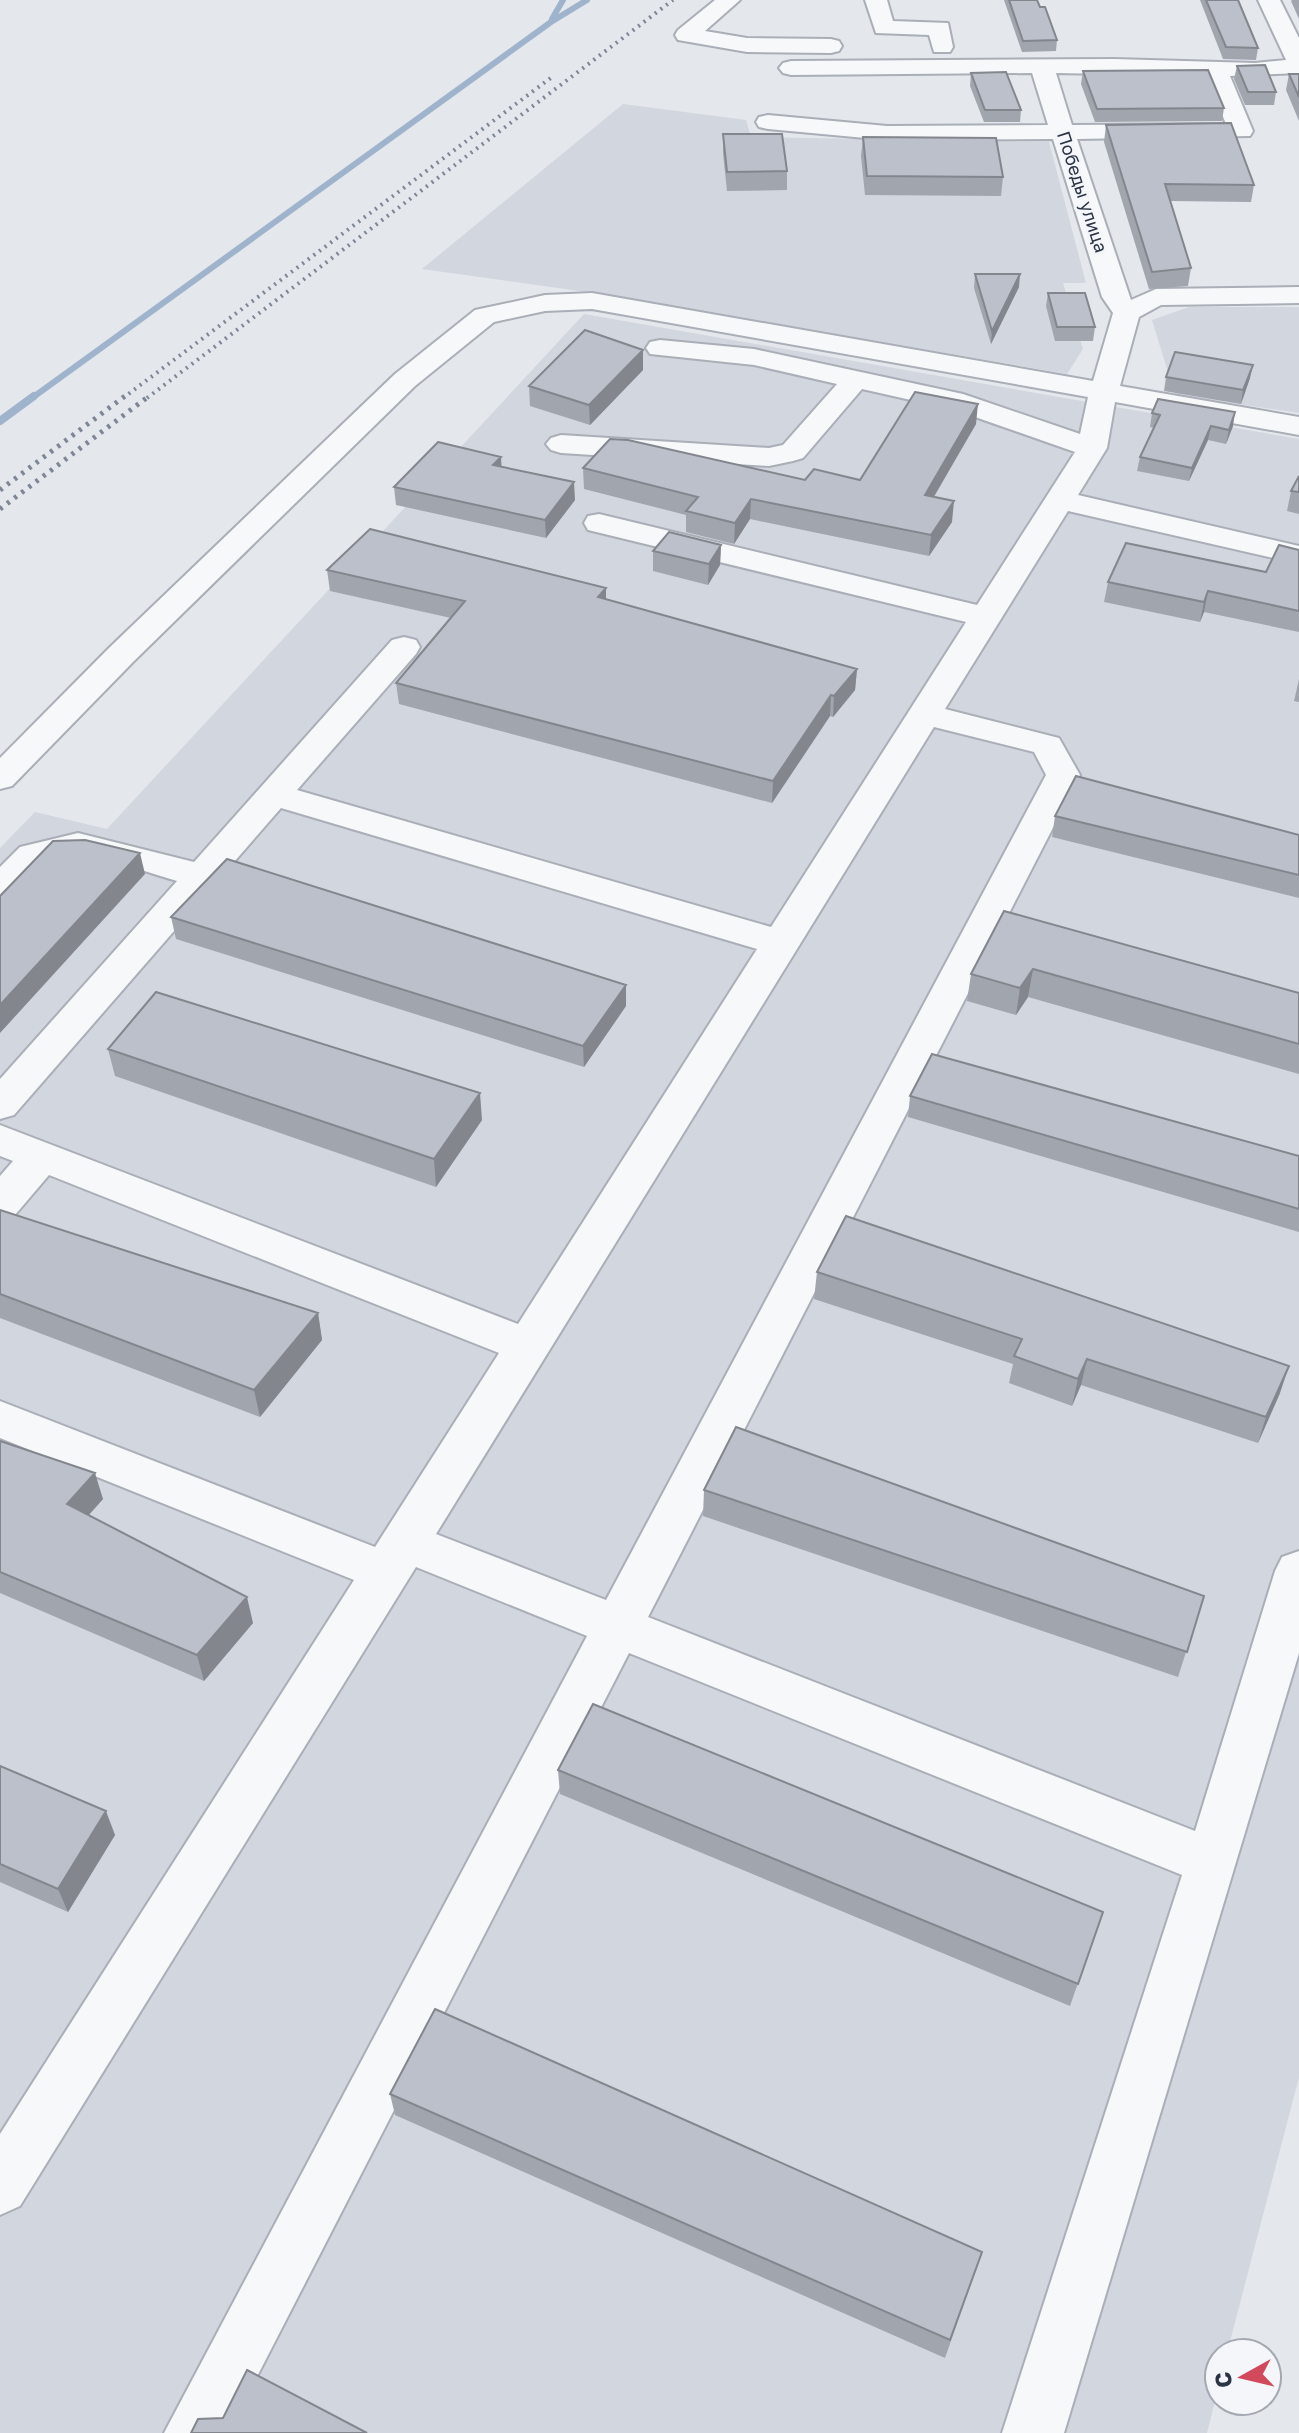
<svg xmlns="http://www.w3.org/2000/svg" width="1299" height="2433" viewBox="0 0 1299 2433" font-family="'Golos Text',sans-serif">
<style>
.built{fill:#d2d6de}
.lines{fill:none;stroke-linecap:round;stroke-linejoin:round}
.stream-far1{stroke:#9fb4cc;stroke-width:6}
.stream{stroke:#9fb4cc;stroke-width:8}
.minor-casing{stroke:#a9aeb7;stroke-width:4}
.minor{fill:#f7f8fa;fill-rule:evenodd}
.rail-far1{stroke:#7d8696;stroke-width:4;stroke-dasharray:2 5;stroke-linecap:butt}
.rail{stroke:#7d8696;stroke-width:5;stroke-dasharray:3 6;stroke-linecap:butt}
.wall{fill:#a1a5ae}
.shaded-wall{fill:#83868d}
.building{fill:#bbc0ca;stroke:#83868d;stroke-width:2}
.labels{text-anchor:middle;stroke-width:6;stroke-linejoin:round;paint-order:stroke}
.far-street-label{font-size:18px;fill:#2b3445;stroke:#f4f6f9}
</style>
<rect width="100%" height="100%" fill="#e4e7ec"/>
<path class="built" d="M623 104 746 120 751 137 1049 142 1086 283H1063L1083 349 1067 374 594 293 422 269Z
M1189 307H1299V413L1175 395 1152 320Z
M584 314 1299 439V2077L1227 2353H1219V2385L1207 2433H0V848L35 812 107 829Z"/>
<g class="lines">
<path class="stream-far1" d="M552 19 563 0
M32 398 551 22 587 0"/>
<path class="stream" d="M0 421 34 396"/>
<defs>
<path id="minor" d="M715 0H740L705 31 747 38 831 39 839 41 842 46 839 51 831 53 747 52 678 40 675 35 678 30Z
M865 0H887L893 21 948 23 953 47 950 52H934L929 35 876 33Z
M1258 0H1280L1299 38V73L1230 76 1253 131 1250 136 1077 139 1131 300 1156 289 1299 287V303L1161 305 1139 317 1120 386 1299 417V435L1115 402 1107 448 1078 495 1299 546V564L1068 511 945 709 1059 738 1080 775 648 1617 1195 1831 1275 1571 1282 1557 1299 1551V1653L1064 2433H1002L1182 1875 629 1653 228 2433H164L587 1636 416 1567 20 2206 0 2215V2134L354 1580 0 1438V1401L375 1547 499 1353 49 1175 15 1215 0 1219V1176L13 1161 0 1156V1125L518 1324 757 949 281 808 14 1115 0 1119V1079L177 881C144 872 73 843 43 866 27 878 20 894 0 900V867L20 847 78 833 194 862 392 640 404 637 416 640 420 647 416 654 297 790 771 927 966 622 588 530 584 523 588 516 599 514 977 605 1075 452 955 410 862 389 803 458 793 461 769 466 561 453 551 450 546 444 551 438 561 435 769 448 783 445 837 384 754 365 650 354 646 348 650 342 660 340 754 349 963 394 1080 434 1088 397 592 309 545 311 494 322 415 386 133 662 12 786 0 789V758L109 648 395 374 475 310 545 295 592 293 1093 381 1113 313 1102 297 1053 139 887 140 768 129 759 127 756 122 759 117 768 115 887 126 1048 125 1032 73 791 75 783 73 779 68 783 63 791 61 1114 59 1255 63 1286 60ZM1056 73 1206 76 1226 124 1072 125ZM934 727 1034 752 1046 775 606 1600 436 1534Z"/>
</defs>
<use href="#minor" class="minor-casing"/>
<use href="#minor" class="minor"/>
<path class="rail-far1" d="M123 398 552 77
M147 398 673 0"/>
<path class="rail" d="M0 490 125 396
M0 509 149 396"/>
</g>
<path class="wall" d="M1004 0H1037L1040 7 1057 40 1056 51 1022 52Z
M1200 0H1238L1258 48 1256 60 1223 59Z
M1292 0H1299V19L1291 1Z
M1237 66 1276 92 1274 105H1245L1234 79Z
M1083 71 1224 108 1222 121 1095 122 1081 84Z
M971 73 1021 110 1020 122H984L970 86Z
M1289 74H1299V121L1286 90Z
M1106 125 1254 185 1251 202 1170 201 1191 268 1188 286 1149 289 1104 142Z
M723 134 787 171V190L727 191 723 153Z
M863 137 1003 177 1001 196 865 195 861 156Z
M975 274 1019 287 991 344 974 288Z
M1048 293 1095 327 1093 341H1055L1046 306Z
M643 370 590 425 530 406 529 386Z
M1166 377 1250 378 1241 404 1164 391Z
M1152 413 1233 426 1226 444 1208 440 1189 481 1137 471 1140 457 1154 428 1150 427Z
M976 424 934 497 952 522 929 556 750 519 734 544 686 532V515L584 489 583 468 805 480H860Z
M502 467 575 500 546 538 396 505 394 487Z
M1299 476V514L1287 511 1291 491Z
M721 545 720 565 708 585 653 571V551Z
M1299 550V632L1204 612 1200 622 1104 602 1108 582 1266 572Z
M327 570 606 599 857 669 855 690 833 717 830 716 772 803 399 704 396 683 451 618 330 591Z
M1299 679V702L1294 701Z
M1055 816 1299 835V898L1052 837Z
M1004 911 1299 993V1074L1028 997 1016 1015 967 1001 971 974Z
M171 917 626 1006 584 1067 176 939Z
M108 1049 482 1120 436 1187 115 1076Z
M910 1096 1299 1156V1232L908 1117Z
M0 1210 318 1313 322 1340 260 1417 0 1318Z
M817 1272 1280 1393 1258 1443 1081 1385 1072 1406 1009 1383 1013 1364 814 1299Z
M0 1441 103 1499 89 1515 253 1623 204 1681 0 1593Z
M704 1490 1204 1596 1178 1677 703 1516Z
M0 1766 115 1835 68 1912 0 1882Z
M558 1770 1103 1912 1070 2006 560 1794Z
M390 2094 982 2252 945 2358 395 2115Z"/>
<path class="shaded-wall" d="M1020 274 1019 287 991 344 992 331Z
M643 350V370L590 425 589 405Z
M1253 365 1250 378 1241 404 1243 390Z
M978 404 976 424 923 515 925 495Z
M1235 412 1233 426 1226 444 1229 430Z
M1211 426 1208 440 1189 481 1192 468Z
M501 457 502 475 493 465Z
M574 482 575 500 546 538 545 520Z
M751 499 750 519 734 544 735 523Z
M954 501 952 522 929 556 931 535Z
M721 545 720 565 708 585 709 564Z
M606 588V609L598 597Z
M1208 591 1204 612 1200 622 1204 602Z
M857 669 855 690 833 717 834 696Z
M831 695 830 716 772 803 773 781Z
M140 853 145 874 0 1033V1005Z
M1033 969 1028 997 1016 1015 1020 988Z
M626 985V1006L584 1067 583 1046Z
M480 1093 482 1120 436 1187 434 1159Z
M318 1313 322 1340 260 1417 254 1390Z
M1087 1359 1081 1385 1072 1406 1078 1379Z
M1289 1366 1280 1393 1258 1443 1266 1417Z
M95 1473 103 1499 75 1530 67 1504Z
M247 1597 253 1623 204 1681 197 1655Z
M106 1811 115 1835 68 1912 58 1889Z"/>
<path class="building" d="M1009 0H1037L1040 7H1045L1057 40 1023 41Z
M1206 0H1238L1258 48 1226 47Z
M1265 65 1276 92H1248L1237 66Z
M1208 70 1224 108 1097 109 1083 71Z
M1006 72 1021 110H985L971 73Z
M1289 74H1299V97Z
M1231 123 1254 185 1165 184 1191 268 1152 272 1106 125Z
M723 134H782L787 171 727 172Z
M863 137 996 138 1003 177 867 176Z
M975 274H1020L992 331Z
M1048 293H1085L1095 327H1057Z
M585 330 643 350 589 405 529 386Z
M1175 352 1253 365 1243 390 1166 377Z
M915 392 978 404 925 495 954 501 931 535 751 499 735 523 686 511 698 497 583 468 610 439 628 440 805 480 814 469 860 480Z
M1158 399 1235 412 1229 430 1211 426 1192 468 1140 457 1160 415 1152 413Z
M438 442 501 457 493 465 574 482 545 520 394 487Z
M1299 476V492L1291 491Z
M370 529 606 588 598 597 857 669 834 696 831 695 773 781 396 683 465 601 327 570Z
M669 532 721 545 709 564 653 551Z
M1126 543 1266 572 1279 545 1299 550V611L1208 591 1204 602 1108 582Z
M1076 776 1299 835V875L1055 816Z
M85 840 140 853 0 1005V896L53 841Z
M227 859 626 985 583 1046 171 917Z
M1004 911 1299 993V1044L1033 969 1020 988 971 974Z
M156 992 480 1093 434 1159 108 1049Z
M932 1054 1299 1156V1209L910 1096Z
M0 1210 318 1313 254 1390 0 1294Z
M846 1216 1289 1366 1266 1417 1087 1359 1078 1379 1014 1356 1022 1339 817 1272Z
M736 1427 1204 1596 1187 1652 704 1490Z
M0 1441 95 1473 67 1504 247 1597 197 1655 0 1572Z
M593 1704 1103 1912 1078 1984 558 1770Z
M0 1766 106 1811 58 1889 0 1864Z
M435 2009 982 2252 950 2340 390 2094Z
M247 2370 367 2433H191L198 2419 223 2418Z"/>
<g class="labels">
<g class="far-street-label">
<text transform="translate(1082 192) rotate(72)" y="6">Победы улица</text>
</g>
</g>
<g transform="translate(1243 2377) rotate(262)"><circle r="38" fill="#f4f6f9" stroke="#a4a8b1" stroke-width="2"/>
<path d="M0-6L14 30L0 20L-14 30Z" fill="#d1495b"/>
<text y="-12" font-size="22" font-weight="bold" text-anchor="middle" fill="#2b3445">С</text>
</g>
</svg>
